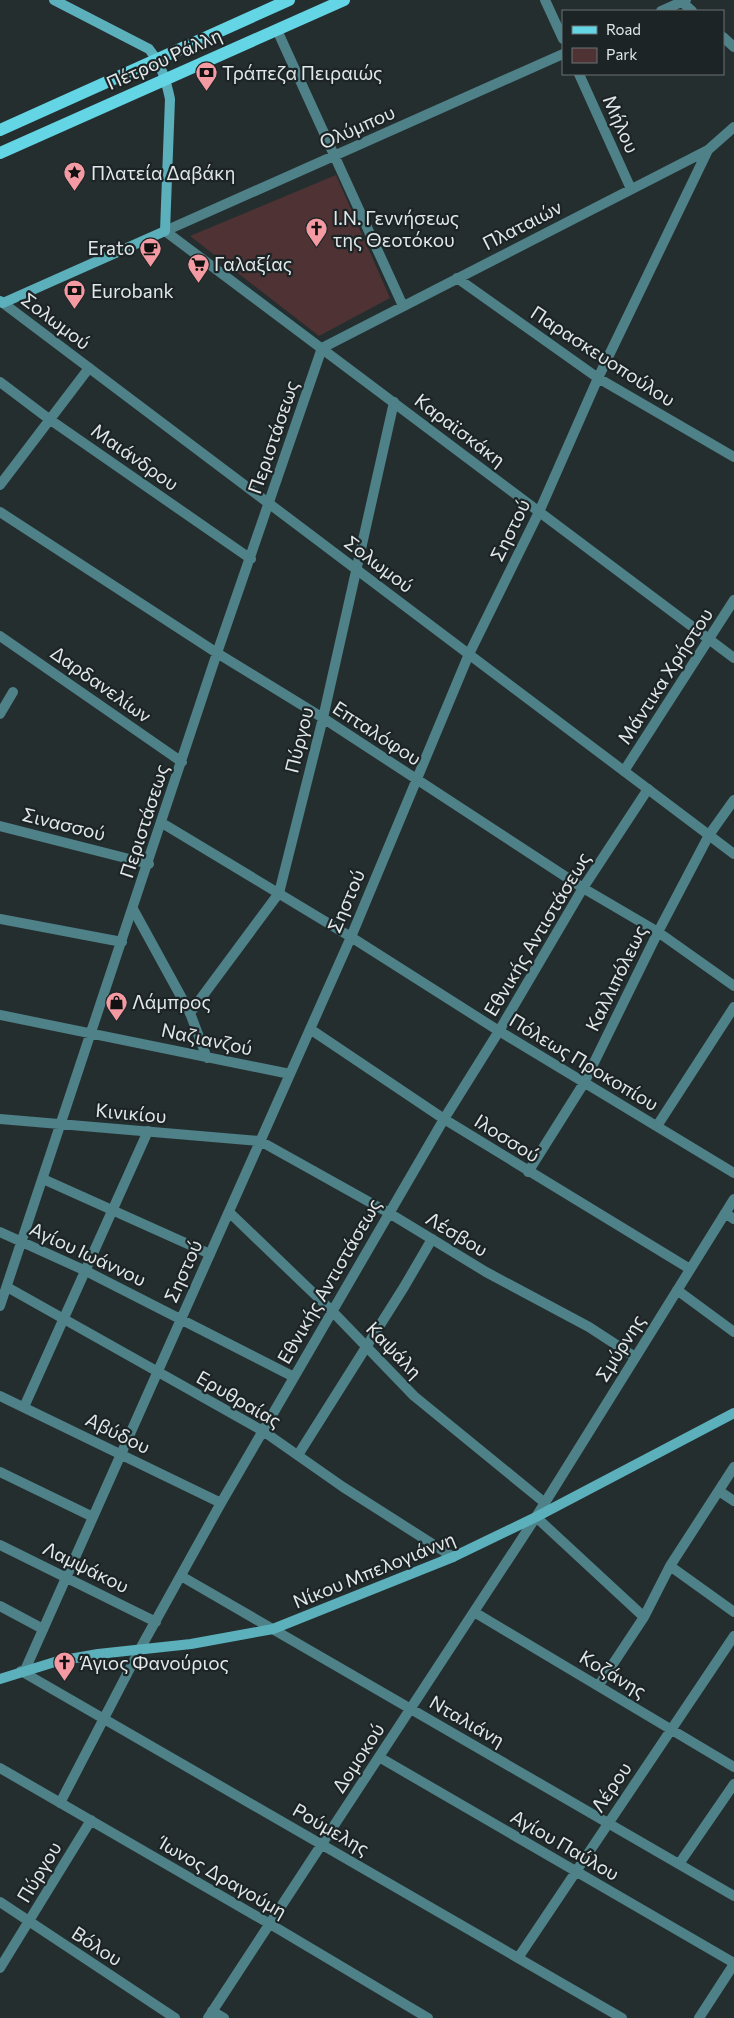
<svg xmlns="http://www.w3.org/2000/svg" width="734" height="2018" viewBox="0 0 734 2018" font-family="Commissioner,sans-serif">
<style>
.green{fill:#4e3234}
.lines{fill:none;stroke-linecap:round;stroke-linejoin:round}
.pedestrian{stroke:#4e8188;stroke-width:10}
.minor{stroke:#4e8188;stroke-width:10}
.tertiary{stroke:#4e8188;stroke-width:10}
.secondary{stroke:#5bb0bc;stroke-width:10}
.primary{stroke:#63d5e5;stroke-width:12}
.labels{text-anchor:middle;stroke-width:4.5;stroke-linejoin:round;paint-order:stroke}
.street-label{font-size:19px;fill:#e2e7e8;stroke:#1c2426}
.poi-label{font-size:19px;fill:#e2e7e8;stroke:#1c2426;text-anchor:start}
</style>
<rect width="100%" height="100%" fill="#252e2f"/>
<path class="green" d="M336 175 390 298 319 336 190 236Z"/>
<g class="lines">
<path class="pedestrian" d="M133 909 190 1013
M43 1179 210 1254
M24 1407 148 1131
M298 1455 404 1287 432 1239
M0 1606 43 1629"/>
<path class="minor" d="M545 0 563 39
M680 0 692 11
M661 11 686 0
M277 30 403 306
M723 37 734 47
M579 74 631 189
M165 231 563 54
M457 278 598 378 734 457
M0 382 49 419 251 559
M0 485 89 368
M0 512 217 653 323 718 583 888 658 932 734 986
M0 636 182 762
M0 714 13 692
M624 771 734 600
M162 823 351 937 499 1031 734 1173
M0 826 149 864
M0 919 122 942
M0 1015 290 1074
M310 1029 444 1119 690 1269
M207 1058 190 1013 279 893 323 718 394 402
M0 1119 260 1141 389 1213 486 1272 589 1327 635 1357
M657 1126 734 1007
M528 1172 584 1083 658 932 709 835 734 800
M229 1212 332 1311 414 1396 545 1503
M725 1213 734 1219
M0 1232 86 1271 294 1377
M7 1287 263 1431 343 1487 453 1557
M677 1290 734 1332
M0 1306 217 653 322 348 708 150 734 127
M0 1396 221 1503
M0 1472 93 1517
M719 1491 734 1501
M536 1517 644 1617
M0 1545 156 1622
M670 1566 734 1612
M181 1576 734 1896
M474 1612 734 1767
M25 1670 351 937 469 654 539 512 598 378 708 150
M21 1671 622 2018
M599 1685 644 1617 670 1566 734 1467
M379 1757 734 1963
M0 1768 270 1924 428 2018
M60 1803 140 1649 221 1503 444 1119 499 1031 583 888 648 789
M679 1864 734 1784
M0 1902 175 2018
M518 1958 734 1636
M0 1968 91 1820
M212 2011 224 2018
M208 2018 536 1517 734 1199
M699 2018 734 1964"/>
<path class="tertiary" d="M165 231 734 658
M3 303 734 854"/>
<path class="secondary" d="M0 301 3 303 165 231 170 99C166 80 161 64 149 49L54 0
M0 1679 58 1661 98 1654 191 1644 273 1629 453 1557 536 1517 734 1413"/>
<path class="primary" d="M0 130 289 0
M0 153 344 0"/>
</g>
<defs>
<symbol id="bank-pin" viewBox="-11 -11 22 30"><path d="M0 17L-7.5 6A9.5 9.5 0 1 1 7.5 6Z" fill="#f49aa2" stroke="#1c2426"/><path d="M-6-4H6V4H-6ZM0-2.3a2.3 2.3 0 1 0 0 4.6a2.3 2.3 0 1 0 0-4.6Z" fill="#111"/></symbol>
<symbol id="sight-pin" viewBox="-11 -11 22 30"><path d="M0 17L-7.5 6A9.5 9.5 0 1 1 7.5 6Z" fill="#f49aa2" stroke="#1c2426"/><path d="M0-6L1.8-2.2L6-1.7L2.9 1.2L3.7 5.4L0 3.3L-3.7 5.4L-2.9 1.2L-6-1.7L-1.8-2.2Z" fill="#111"/></symbol>
<symbol id="church-pin" viewBox="-11 -11 22 30"><path d="M0 17L-7.5 6A9.5 9.5 0 1 1 7.5 6Z" fill="#f49aa2" stroke="#1c2426"/><path d="M-1.2-6h2.4v3.5h3.3v2.4h-3.3V6h-2.4V-.1h-3.3v-2.4h3.3Z" fill="#111"/></symbol>
<symbol id="cafe-pin" viewBox="-11 -11 22 30"><path d="M0 17L-7.5 6A9.5 9.5 0 1 1 7.5 6Z" fill="#f49aa2" stroke="#1c2426"/><path d="M-5.5-4.5H6V0H3Q3 3.5 0 3.5H-2.5Q-5.5 3.5-5.5 0ZM3-3.2v2h1.7v-2ZM-6 4.5H4V6H-6Z" fill="#111"/></symbol>
<symbol id="supermarket-pin" viewBox="-11 -11 22 30"><path d="M0 17L-7.5 6A9.5 9.5 0 1 1 7.5 6Z" fill="#f49aa2" stroke="#1c2426"/><path d="M-6-5.5h2.5l.6 2H6L4.5 2H-2.5L-4.4-4H-6ZM-1.5 3.2a1.3 1.3 0 1 0 .1 0ZM3 3.2a1.3 1.3 0 1 0 .1 0Z" fill="#111"/></symbol>
<symbol id="shop-pin" viewBox="-11 -11 22 30"><path d="M0 17L-7.5 6A9.5 9.5 0 1 1 7.5 6Z" fill="#f49aa2" stroke="#1c2426"/><path d="M-5-2.5h2.3a2.7 3.5 0 0 1 5.4 0H5L5.5 6h-11ZM-1.5-2.5h3a1.5 2.3 0 0 0-3 0Z" fill="#111"/></symbol>
</defs>
<g fill-rule="evenodd">
<use href="#bank-pin" x="194" y="60" width="25" height="34"/>
<use href="#sight-pin" x="62" y="160" width="25" height="34"/>
<use href="#church-pin" x="304" y="216" width="25" height="34"/>
<use href="#cafe-pin" x="138" y="236" width="25" height="34"/>
<use href="#supermarket-pin" x="186" y="252" width="25" height="34"/>
<use href="#bank-pin" x="62" y="278" width="25" height="34"/>
<use href="#shop-pin" x="104" y="990" width="25" height="34"/>
<use href="#church-pin" x="52" y="1650" width="25" height="34"/>
</g>
<g class="labels">
<g class="street-label">
<text transform="translate(164 59) rotate(-24)" y="7">Πέτρου Ράλλη</text>
<text transform="translate(621 124) rotate(66)" y="7">Μήλου</text>
<text transform="translate(357 127) rotate(-24)" y="7">Ολύμπου</text>
<text transform="translate(522 225) rotate(-27)" y="7">Πλαταιών</text>
<text transform="translate(56 321) rotate(37)" y="7">Σολωμού</text>
<text transform="translate(603 356) rotate(33)" y="7">Παρασκευοπούλου</text>
<text transform="translate(460 430) rotate(37)" y="7">Καραϊσκάκη</text>
<text transform="translate(273 437) rotate(-71)" y="7">Περιστάσεως</text>
<text transform="translate(135 457) rotate(35)" y="7">Μαιάνδρου</text>
<text transform="translate(510 530) rotate(-64)" y="7">Σηστού</text>
<text transform="translate(379 564) rotate(37)" y="7">Σολωμού</text>
<text transform="translate(665 676) rotate(-57)" y="7">Μάντικα Χρήστου</text>
<text transform="translate(101 684) rotate(35)" y="7">Δαρδανελίων</text>
<text transform="translate(377 733) rotate(33)" y="7">Επταλόφου</text>
<text transform="translate(299 740) rotate(-76)" y="7">Πύργου</text>
<text transform="translate(144 821) rotate(-72)" y="7">Περιστάσεως</text>
<text transform="translate(64 824) rotate(14)" y="7">Σινασσού</text>
<text transform="translate(346 901) rotate(-67)" y="7">Σηστού</text>
<text transform="translate(537 934) rotate(-59)" y="7">Εθνικής Αντιστάσεως</text>
<text transform="translate(616 978) rotate(-64)" y="7">Καλλιπόλεως</text>
<text transform="translate(207 1039) rotate(12)" y="7">Ναζιανζού</text>
<text transform="translate(584 1062) rotate(31)" y="7">Πόλεως Προκοπίου</text>
<text transform="translate(131 1113) rotate(5)" y="7">Κινικίου</text>
<text transform="translate(507 1138) rotate(32)" y="7">Ιλοσσού</text>
<text transform="translate(457 1234) rotate(31)" y="7">Λέσβου</text>
<text transform="translate(88 1254) rotate(25)" y="7">Αγίου Ιωάννου</text>
<text transform="translate(183 1271) rotate(-66)" y="7">Σηστού</text>
<text transform="translate(329 1281) rotate(-60)" y="7">Εθνικής Αντιστάσεως</text>
<text transform="translate(620 1348) rotate(-58)" y="7">Σμύρνης</text>
<text transform="translate(394 1350) rotate(46)" y="7">Καψάλη</text>
<text transform="translate(239 1399) rotate(30)" y="7">Ερυθραίας</text>
<text transform="translate(118 1433) rotate(26)" y="7">Αβύδου</text>
<text transform="translate(86 1567) rotate(26)" y="7">Λαμψάκου</text>
<text transform="translate(374 1570) rotate(-22)" y="7">Νίκου Μπελογιάννη</text>
<text transform="translate(613 1674) rotate(31)" y="7">Κοζάνης</text>
<text transform="translate(467 1721) rotate(30)" y="7">Νταλιάνη</text>
<text transform="translate(358 1758) rotate(-57)" y="7">Δομοκού</text>
<text transform="translate(611 1787) rotate(-56)" y="7">Λέρου</text>
<text transform="translate(331 1829) rotate(30)" y="7">Ρούμελης</text>
<text transform="translate(565 1845) rotate(30)" y="7">Αγίου Παύλου</text>
<text transform="translate(39 1872) rotate(-59)" y="7">Πύργου</text>
<text transform="translate(223 1877) rotate(30)" y="7">Ίωνος Δραγούμη</text>
<text transform="translate(97 1946) rotate(33)" y="7">Βόλου</text>
</g>
<g class="poi-label">
<text x="222" y="80">Τράπεζα Πειραιώς</text>
<text x="91" y="180">Πλατεία Δαβάκη</text>
<text x="333" y="225">Ι.Ν. Γεννήσεως<tspan x="333" dy="22">της Θεοτόκου</tspan></text>
<text x="135" y="255" text-anchor="end">Erato</text>
<text x="214" y="271">Γαλαξίας</text>
<text x="91" y="298">Eurobank</text>
<text x="132" y="1009">Λάμπρος</text>
<text x="80" y="1670">Άγιος Φανούριος</text>
</g>
</g>
<rect x="562" y="10" width="162" height="65" fill="#1c2426" stroke="#6b7274"/>
<rect x="572" y="26" width="25" height="8" fill="#63d5e5" stroke="#6b7274"/>
<text x="606" y="35" font-size="15" fill="#e2e7e8">Road</text>
<rect x="572" y="48" width="25" height="15" fill="#4e3234" stroke="#6b7274"/>
<text x="606" y="60" font-size="15" fill="#e2e7e8">Park</text>
</svg>
